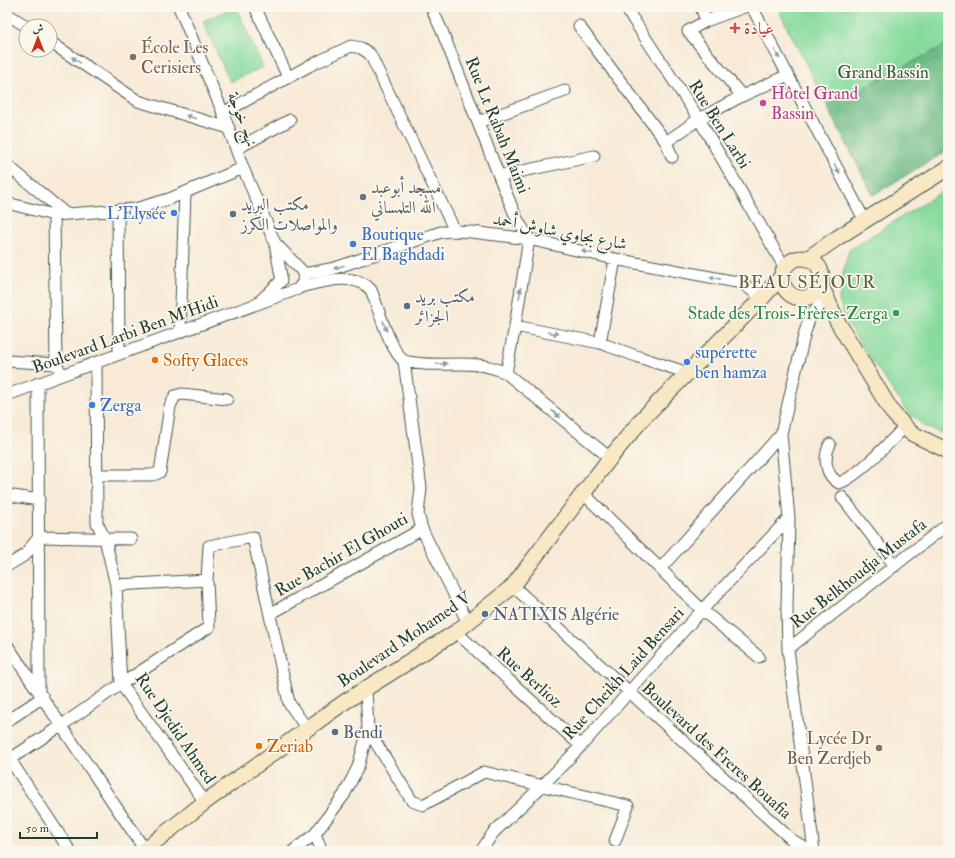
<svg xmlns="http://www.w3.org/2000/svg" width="955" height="858" viewBox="0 0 955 858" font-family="'IM FELL Double Pica',Amiri,serif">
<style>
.green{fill:#87db9d;stroke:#538c68}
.forest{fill:#6dbb84;stroke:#467c5c}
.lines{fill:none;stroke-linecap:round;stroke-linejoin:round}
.street-casing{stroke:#40574c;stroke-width:13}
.secondary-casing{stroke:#40574c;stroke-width:17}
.street{stroke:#fff;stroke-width:11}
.secondary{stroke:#f8e8c3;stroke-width:15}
.oneway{fill:#8f9e9a}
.health-dot{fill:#e0444e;stroke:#fbf7ec;stroke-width:1.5}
.education-dot{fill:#8d6e63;stroke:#fbf7ec;stroke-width:1.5}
.hotel-dot{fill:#d1479c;stroke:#fbf7ec;stroke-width:1.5}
.worship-dot{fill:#6b7280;stroke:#fbf7ec;stroke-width:1.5}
.shop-dot{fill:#3f7fe0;stroke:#fbf7ec;stroke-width:1.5}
.service-dot{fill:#5c6f8a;stroke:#fbf7ec;stroke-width:1.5}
.leisure-dot{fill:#2e9e5b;stroke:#fbf7ec;stroke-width:1.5}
.food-dot{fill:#e8710a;stroke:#fbf7ec;stroke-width:1.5}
.labels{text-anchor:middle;stroke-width:3.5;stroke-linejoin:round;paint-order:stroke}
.health-label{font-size:17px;fill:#be3a42;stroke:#fbf7ec;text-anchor:start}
.education-label{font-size:17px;fill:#785e54;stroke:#fbf7ec;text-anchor:start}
.park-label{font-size:17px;fill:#345d49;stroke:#fbf7ec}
.hotel-label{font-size:17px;fill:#b23c85;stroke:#fbf7ec;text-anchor:start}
.street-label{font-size:17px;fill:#1f3d34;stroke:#fbf7ec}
.worship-label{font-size:17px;fill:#5b616d;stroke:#fbf7ec;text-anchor:start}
.service-label{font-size:17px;fill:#4e5e75;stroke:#fbf7ec;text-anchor:start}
.shop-label{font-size:17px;fill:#366cbe;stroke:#fbf7ec;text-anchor:start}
.leisure-label{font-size:17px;fill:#27864d;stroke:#fbf7ec;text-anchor:end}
.food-label{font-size:17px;fill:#c56008;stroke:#fbf7ec;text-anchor:start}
.neighbourhood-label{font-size:18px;letter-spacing:1px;fill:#5d6047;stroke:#fbf7ec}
</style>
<rect width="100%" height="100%" fill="#fbf7ec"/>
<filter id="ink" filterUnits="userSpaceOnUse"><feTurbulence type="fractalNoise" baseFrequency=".025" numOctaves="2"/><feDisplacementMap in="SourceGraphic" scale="8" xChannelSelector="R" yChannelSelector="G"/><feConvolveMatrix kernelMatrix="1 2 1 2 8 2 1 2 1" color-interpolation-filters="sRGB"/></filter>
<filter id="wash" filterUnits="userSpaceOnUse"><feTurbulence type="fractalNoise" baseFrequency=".012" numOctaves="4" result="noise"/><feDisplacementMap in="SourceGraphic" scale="16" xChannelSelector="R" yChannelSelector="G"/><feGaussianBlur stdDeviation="0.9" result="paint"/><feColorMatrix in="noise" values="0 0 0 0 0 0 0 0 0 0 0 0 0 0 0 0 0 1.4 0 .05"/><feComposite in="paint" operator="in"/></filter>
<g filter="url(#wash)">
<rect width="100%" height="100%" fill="#f8ead7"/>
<path class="green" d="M236 7 263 67 230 82 203 21Z
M777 7H948V150L873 195Z
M948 188V435L925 427 906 410 848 325 839 301 842 277 849 250Z"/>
<path class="forest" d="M948 44V150L873 195 827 106Z"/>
</g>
<g filter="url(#ink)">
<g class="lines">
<defs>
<path id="street" d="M179 7 223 113 243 168 275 243 281 276
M255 7 288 77
M431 7 442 31 499 176 516 217 529 239 515 326 506 373
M625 7 699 119 785 268
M701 7 706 21
M752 7 865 221
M7 14 26 26
M579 26 666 142 672 157
M50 42 138 101 229 128
M742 96 688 31 706 21 744 7
M223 113 309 66 351 46 361 48 370 54 455 231
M478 122 565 91
M666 142 699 119 742 96 788 75
M236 149 290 120
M7 165 66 214
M499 176 594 156
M7 203 54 215 135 209 169 199 243 168
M118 210 119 354
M54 215 56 364
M304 274 335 268 441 232 455 231 471 232 529 239 615 259 742 283 762 298
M260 301 281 281
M515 326 600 343 639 357 688 373
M180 332 185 193
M600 343 615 259
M7 361 56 364 59 369
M404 361C439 370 471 356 506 373L610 458
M96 363 97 523 105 539 116 585 121 684 205 802
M38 383 39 691
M7 395 298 289 304 281V278L302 271 275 243
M781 434 805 332 810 317 820 305
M830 444C823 458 825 475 839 483 857 478 890 441 905 427
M97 475H151L156 474 160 472 170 406 175 396 182 394 227 399
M583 493 702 610 759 657
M7 495 39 500
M842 497 895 566
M422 529 467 621
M7 566 25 555 39 537 131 539
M660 569 781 434 789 518 787 607 788 649 948 524
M116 585 207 580
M513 586 792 840 810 851
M270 614 422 529 418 514 421 488 404 361C390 351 378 307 371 290 355 271 321 282 300 287
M456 632 581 746
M7 645 145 850
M788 649 814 851
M7 721 43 697
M368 730 412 801 423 805 484 772 628 806 615 841
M7 755 70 851
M7 761 62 725 121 684 209 627 207 580 209 546 253 537 289 703 307 729
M315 834 344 795 358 767 368 730 366 689
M293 851 315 834 322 851
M481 851 493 833 542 786 581 746 702 610 789 518"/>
<path id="secondary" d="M782 278a20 20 0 1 1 40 0a20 20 0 1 1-40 0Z
M807 259 837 238 948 168
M821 285 837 321 892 412 911 433 948 451
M143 851 205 802 346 701 456 632 513 586 610 458 643 418 762 298 782 276"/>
</defs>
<use href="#street" class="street-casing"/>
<use href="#secondary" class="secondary-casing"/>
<use href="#street" class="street"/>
<use href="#secondary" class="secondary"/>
</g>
<defs><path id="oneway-solid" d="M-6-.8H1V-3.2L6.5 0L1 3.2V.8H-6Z"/></defs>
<g class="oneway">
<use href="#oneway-solid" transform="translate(777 54) rotate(63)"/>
<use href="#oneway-solid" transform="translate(76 60) rotate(-146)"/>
<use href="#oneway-solid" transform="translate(191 117) rotate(-164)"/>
<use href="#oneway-solid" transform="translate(837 169) rotate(62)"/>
<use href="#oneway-solid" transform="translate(587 252) rotate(-167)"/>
<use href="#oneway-solid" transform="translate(339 267) rotate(163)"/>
<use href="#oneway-solid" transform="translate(715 278) rotate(-169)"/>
<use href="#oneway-solid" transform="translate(520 293) rotate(-81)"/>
<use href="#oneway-solid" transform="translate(385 326) rotate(69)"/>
<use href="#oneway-solid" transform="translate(553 333) rotate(11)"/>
<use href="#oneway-solid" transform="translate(442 364) rotate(-2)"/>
<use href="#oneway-solid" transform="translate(556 414) rotate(40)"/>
</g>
</g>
<path class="health-dot" d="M733 22h4v4h4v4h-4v4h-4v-4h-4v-4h4z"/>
<g class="education-dot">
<circle cx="133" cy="57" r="4"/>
<circle cx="879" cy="748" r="4"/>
</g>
<circle class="hotel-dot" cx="763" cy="103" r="4"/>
<circle class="worship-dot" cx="363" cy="197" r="4"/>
<g class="shop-dot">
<circle cx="174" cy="213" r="4"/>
<circle cx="353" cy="244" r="4"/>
<circle cx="687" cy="362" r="4"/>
<circle cx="92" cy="405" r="4"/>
</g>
<g class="service-dot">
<circle cx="233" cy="214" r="4"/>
<circle cx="407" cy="306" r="4"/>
<circle cx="485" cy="614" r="4"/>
<circle cx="335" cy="732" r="4"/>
</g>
<circle class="leisure-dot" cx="896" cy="313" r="4"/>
<g class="food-dot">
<circle cx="155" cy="360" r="4"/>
<circle cx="259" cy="746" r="4"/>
</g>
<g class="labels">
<g class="health-label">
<text x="744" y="34">عيادة</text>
</g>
<g class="education-label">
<text x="141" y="53">École Les<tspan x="141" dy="20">Cerisiers</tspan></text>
<text x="871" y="744" text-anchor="end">Lycée Dr<tspan x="871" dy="20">Ben Zerdjeb</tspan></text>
</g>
<g class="park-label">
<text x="883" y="78">Grand Bassin</text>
</g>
<g class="hotel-label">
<text x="771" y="99">Hôtel Grand<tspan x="771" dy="20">Bassin</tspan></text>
</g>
<g class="street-label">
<text transform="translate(243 119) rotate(69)" y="6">نهج خوجة</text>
<text transform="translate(720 124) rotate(58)" y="6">Rue Ben Larbi</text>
<text transform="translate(498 125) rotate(68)" y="6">Rue Lt Rabah Maimi</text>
<text transform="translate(560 231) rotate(11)" y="6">شارع بجاوي شاوش أحمد</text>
<text transform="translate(125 334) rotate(-20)" y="6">Boulevard Larbi Ben M'Hidi</text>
<text transform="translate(341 554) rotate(-30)" y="6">Rue Bachir El Ghouti</text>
<text transform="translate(858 573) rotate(-38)" y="6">Rue Belkhoudja Mustafa</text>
<text transform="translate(404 639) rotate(-34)" y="6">Boulevard Mohamed V</text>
<text transform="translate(623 673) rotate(-48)" y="6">Rue Cheikh Laid Bensari</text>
<text transform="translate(530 677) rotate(42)" y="6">Rue Berlioz</text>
<text transform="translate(176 728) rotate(56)" y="6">Rue Djedid Ahmed</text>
<text transform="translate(717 750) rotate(42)" y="6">Boulevard des Freres Bouafia</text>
</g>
<g class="worship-label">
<text x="371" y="193">مسجد أبوعبد<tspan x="371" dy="20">الله التلمساني</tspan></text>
</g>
<g class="service-label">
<text x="241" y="210">مكتب البريد<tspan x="241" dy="20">والمواصلات الكرز</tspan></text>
<text x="415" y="302">مكتب بريد<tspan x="415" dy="20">الجزائر</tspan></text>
<text x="493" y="620">NATIXIS Algérie</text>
<text x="343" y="738">Bendi</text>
</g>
<g class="shop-label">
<text x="166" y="219" text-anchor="end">L’Elysée</text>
<text x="361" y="240">Boutique<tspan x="361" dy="20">El Baghdadi</tspan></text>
<text x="695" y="358">supérette<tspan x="695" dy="20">ben hamza</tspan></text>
<text x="100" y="411">Zerga</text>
</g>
<g class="leisure-label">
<text x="888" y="319">Stade des Trois-Frères-Zerga</text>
</g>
<g class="food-label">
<text x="163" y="366">Softy Glaces</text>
<text x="267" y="752">Zeriab</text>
</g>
<g class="neighbourhood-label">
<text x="807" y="288">BEAU SÉJOUR</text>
</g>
</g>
<rect width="955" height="858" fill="none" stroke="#fbf7ec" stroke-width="24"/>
<g transform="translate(38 38)"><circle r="19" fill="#fbf7ec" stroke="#a3ada2"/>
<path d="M0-3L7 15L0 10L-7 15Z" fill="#c8321e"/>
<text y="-6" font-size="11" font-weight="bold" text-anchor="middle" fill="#1f3d34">ش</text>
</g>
<path d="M20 832v6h77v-6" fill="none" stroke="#1f3d34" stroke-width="2"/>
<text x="26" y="832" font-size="12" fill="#1f3d34" stroke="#fbf7ec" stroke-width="3" paint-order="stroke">50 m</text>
</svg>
